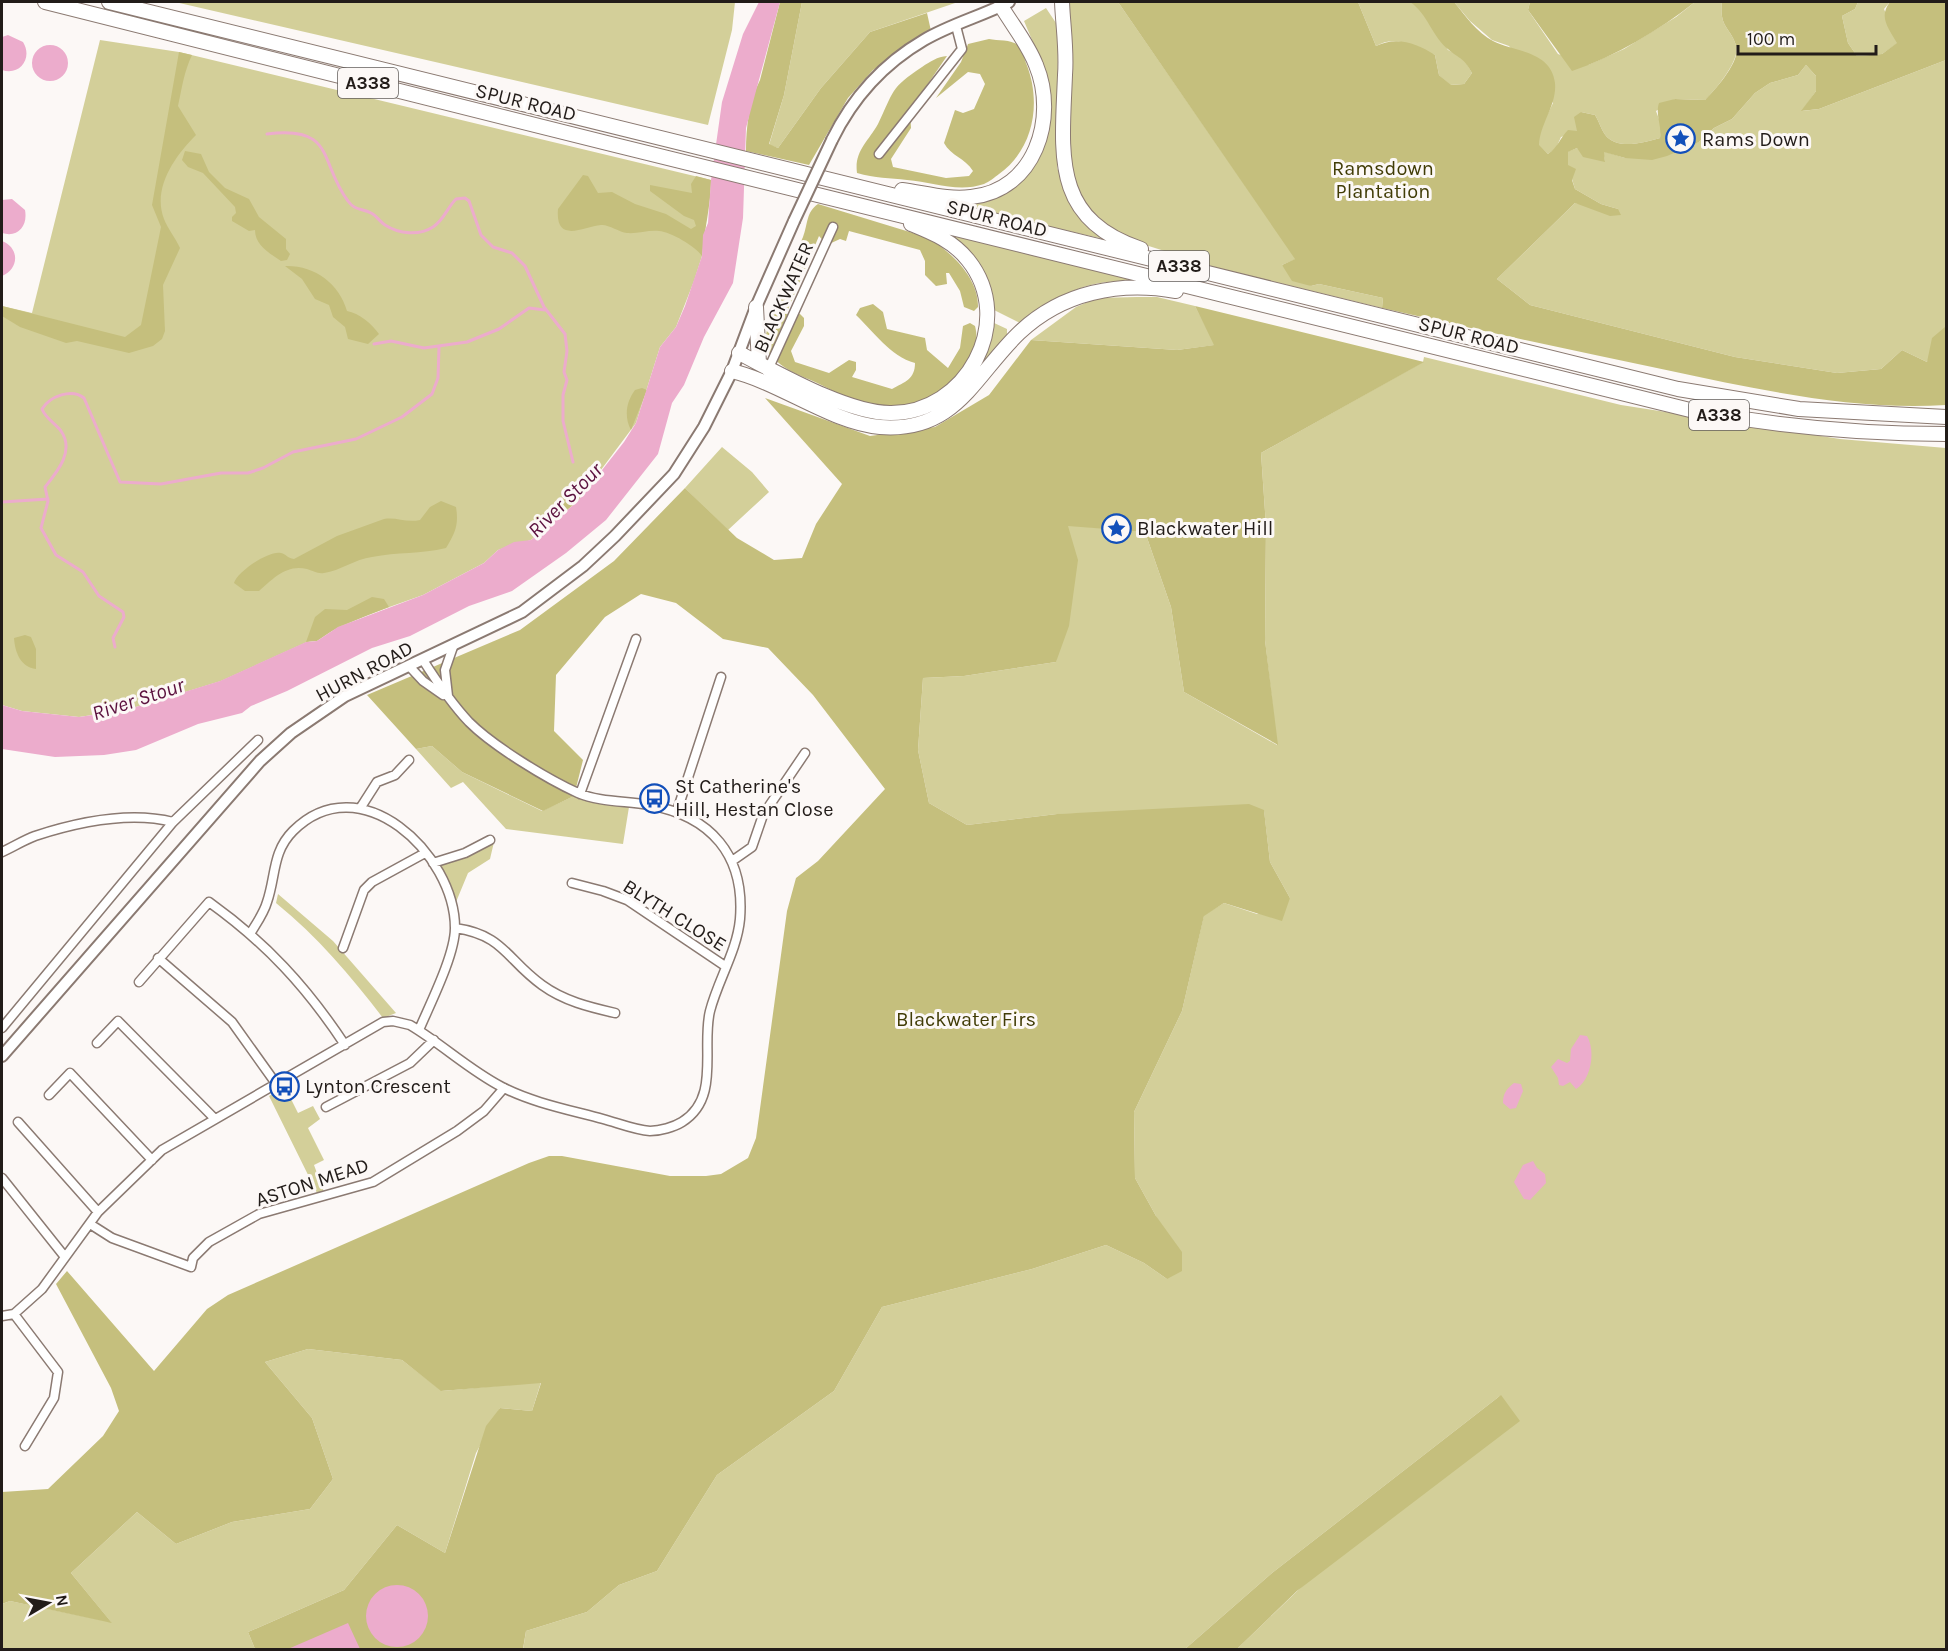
<svg xmlns="http://www.w3.org/2000/svg" width="1948" height="1651" viewBox="0 0 1948 1651" font-family="Karla,sans-serif">
<style>
.green{fill:#d3cf99}
.forest{fill:#c5bf7d}
.water{fill:#ecaccc}
.lines{fill:none;stroke-linecap:round;stroke-linejoin:round}
.stream{stroke:#ecaccc;stroke-width:3}
.minor-casing{stroke:#8b7a72;stroke-width:11}
.secondary-casing{stroke:#8b7a72;stroke-width:14}
.trunk-casing{stroke:#8b7a72;stroke-width:16}
.minor{stroke:#fff;stroke-width:8}
.secondary{stroke:#fff;stroke-width:10}
.trunk{stroke:#fff;stroke-width:14}
.secondary-bridge-casing{stroke:#8b7a72;stroke-width:14;stroke-linecap:butt}
.secondary-bridge{stroke:#fff;stroke-width:10}
.labels{text-anchor:middle;stroke-width:6;stroke-linejoin:round;paint-order:stroke}
.shield{fill:#fcf8f6;stroke:#635e5b;stroke-width:1.5}
.shield-label{font-size:18px;font-weight:bold;fill:#221c19}
.street-label{font-size:20px;fill:#221c19;stroke:#fcf8f6}
.poi-label{font-size:20px;fill:#221c19;stroke:#fcf8f6;text-anchor:start}
.park-label{font-size:20px;fill:#413c06;stroke:#fcf8f6}
.water-label{font-size:21px;font-style:italic;fill:#5b113e;stroke:#fcf8f6}
</style>
<rect width="100%" height="100%" fill="#fcf8f6"/>
<path class="green" d="M175 2H735L732 30 708 125Z
M802 2H958L870 32 821 88 778 148 769 145 784 95Z
M1066 2H1118L1296 259 1282 265 1311 286 1319 284 1383 298 1382 308 1221 269 1133 241C1116 234 1095 221 1084 207 1059 177 1066 44 1066 2Z
M1358 2H1412L1427 16 1448 50 1463 57 1472 73 1464 84 1450 85 1439 75 1435 55C1415 47 1396 34 1376 46Z
M1454 2H1530L1528 10 1558 54 1588 65 1624 49 1676 17 1695 2H1722C1719 27 1730 27 1736 45 1741 60 1715 90 1705 100L1675 99 1656 111 1662 127 1660 138C1645 142 1620 150 1607 137 1602 132 1599 121 1595 115L1581 112 1577 132 1561 137 1556 148 1548 154 1538 145 1540 129 1553 103 1509 46 1492 40 1470 21Z
M1858 2H1890L1884 9 1898 43 1882 54 1857 56 1848 43 1842 16 1855 9Z
M1046 8 1056 23 1058 37 1057 168 1079 218 1108 240 964 207 963 204 1021 179 1048 96 1043 66 1024 21Z
M100 40 179 52 711 180 702 256 694 281 676 327 660 347 636 423 577 502 531 540 498 550 484 563 423 595 367 615 221 681 182 693 126 710 79 717 22 711 2 705V306L32 313Z
M1946 60V331L1945 328 1927 362 1902 350 1881 369 1837 373 1735 357 1530 305 1497 279 1575 203 1618 209 1601 204 1575 189 1568 166 1567 152 1577 148 1605 161 1603 151 1625 158 1699 142 1714 128 1732 119 1755 93 1770 83 1798 75 1806 65 1816 76V91L1802 111 1819 109Z
M953 233 1128 277 1127 282C1086 278 1051 300 1020 323L994 310 984 272 953 238Z
M1137 297H1157L1195 306 1215 345 1177 350 1031 340 1076 307 1097 298Z
M992 322 1007 329V335L970 382Z
M1424 357 1621 405 1840 439 1946 448V1649H1237L1501 1395 1272 1573 1185 1649 523 1650 526 1631 587 1612 619 1585 657 1571 717 1475 834 1391 882 1307 1032 1269 1106 1245 1144 1263 1167 1279 1156 1216 1135 1178 1134 1112 1182 1011 1204 915 1224 903 1257 914 1290 898 1270 862 1264 811 1057 814 967 825 929 803 918 750 923 678 964 676 1056 662 1068 525 1145 532 1171 607 1184 692 1277 745 1265 640 1266 526 1261 453 1423 362Z
M722 447 752 472 769 492 728 530 685 488Z
M432 746 462 772 542 811 574 796 629 807 623 844 506 829 463 782 451 788 416 749Z
M494 842 490 859 468 873 456 902 439 865 463 858Z
M278 894 333 941 396 1013 383 1018C350 975 318 937 276 903Z
M285 1087 298 1113 313 1106 320 1119 308 1128 324 1160 314 1165 324 1192 317 1193 269 1096Z
M308 1349 402 1360 442 1391 541 1382 532 1411 500 1408 476 1453 445 1553 397 1525 344 1590 248 1632 255 1649H2V1604L10 1601 111 1622 71 1573 137 1512 176 1544 232 1522 310 1509 333 1479 312 1418 265 1362Z"/>
<path class="forest" d="M780 2H802L784 95 769 144 778 148 821 88 870 32 927 13 931 31 873 70 848 98 809 165 746 151C746 128 749 101 760 80Z
M1118 2H1358L1376 46C1396 36 1417 43 1435 55L1439 75 1451 85 1464 84 1472 73C1463 57 1461 60 1449 50 1432 37 1428 14 1410 2H1454C1465 15 1477 33 1493 41 1515 52 1551 51 1555 83 1557 105 1540 123 1539 145L1548 154C1558 147 1560 138 1568 130L1577 131 1574 117 1581 112 1595 115C1599 121 1602 132 1607 137 1620 150 1645 142 1660 138 1662 125 1655 115 1659 103L1675 99 1705 100C1715 90 1742 60 1736 45 1730 27 1719 27 1722 2H1858L1855 9 1842 16 1848 43 1857 56 1882 54 1897 43C1889 29 1878 17 1890 2H1946V60L1819 109 1801 111 1816 91V76L1806 65 1798 75 1770 83 1755 93 1732 119 1714 128 1699 142 1667 156 1652 160 1625 158 1604 152 1605 162 1583 157 1577 148 1568 152V165L1576 169 1572 180 1575 189 1601 204 1618 209 1621 215 1610 216 1575 203 1497 279 1530 305 1735 357 1837 373 1881 369 1902 350 1927 362 1932 338 1945 327 1946 405C1854 411 1761 390 1671 371 1575 351 1478 330 1382 308L1383 298 1319 284 1311 286 1292 281 1282 265 1295 259Z
M1530 2H1695C1658 31 1616 56 1572 71L1528 10Z
M989 39C998 41 1012 39 1019 46 1023 50 1024 58 1026 63 1042 102 1034 149 999 174 995 177 989 182 984 184 958 193 933 182 907 180 890 178 875 178 857 173 854 151 868 142 878 124 894 91 890 88 922 67 931 61 937 57 947 56L910 110 911 128 891 159 893 167 946 178 969 176 973 171C965 158 951 156 944 143L955 110 963 113 974 109 985 84 980 74 968 72 936 98 961 62 968 44Z
M179 52 192 55C184 72 182 87 178 106L196 135C175 156 152 188 164 219 168 229 175 237 180 248L163 285 165 331 162 339 153 346 129 353 77 341 66 343 20 327 2 316V306L125 337 141 325 161 227 152 205Z
M185 151 201 154 209 172 225 188 249 199 259 217 286 239V249L290 254 287 260 281 261C269 253 255 245 255 230L249 231 232 221V217L236 213 235 207 203 173 188 167 182 160Z
M583 175 588 176 598 193 612 192 635 204 666 214 691 229 696 226 694 220 684 216 650 191V185L692 193 691 184 696 176 711 180C711 206 704 230 702 256 695 246 671 232 659 231 648 230 637 234 627 233 619 232 608 224 601 225 583 227 555 244 558 209Z
M818 204 926 237C950 250 979 278 978 307L974 311 964 307 960 291 949 273H946L947 284 936 286 925 275V261L920 250 849 231 846 241 840 239 827 245 819 236 786 314H800L804 318V326L791 351 795 362 829 373 849 360 856 362V370L852 377 892 389C905 382 915 379 915 363 890 356 874 332 856 315L860 308 873 304 883 312 887 329 925 338 927 350 948 368 960 348 963 326 970 323 975 326C979 341 974 351 966 364 949 392 913 411 879 407 856 404 836 392 815 382 794 373 777 367 764 346 770 306 787 273 803 237 808 224 806 212 818 204Z
M285 266C314 265 339 283 347 311 359 313 372 324 379 334L368 344 348 339 345 327 333 317 329 305 315 299 302 279Z
M1195 306 1424 362 1261 453 1266 526 1265 640 1278 745 1184 692 1171 607 1145 532 1068 526 1078 560 1069 626 1056 662 964 676 923 678 918 750 929 803 967 825 1057 814 1249 804 1264 810 1270 862 1290 898 1282 921 1224 903 1204 916 1182 1011 1134 1112 1135 1178 1156 1216 1182 1252V1271L1167 1279 1144 1263 1106 1245 1032 1269 882 1307 834 1391 717 1475 657 1571 619 1585 587 1612 526 1631 523 1649H255L248 1632 344 1590 397 1525 445 1553 486 1426 500 1408 532 1411 541 1383 441 1391 402 1360 308 1349 265 1362 312 1418 333 1479 310 1509 232 1522 176 1544 137 1512 71 1573 112 1623 10 1601 2 1604V1492L48 1489 103 1436 119 1411 111 1388 56 1284 67 1271 154 1371 207 1309 228 1295 529 1163 549 1156H562L670 1176H706L721 1174 748 1158 756 1138 787 911 796 878 818 861 885 789 813 695 768 648 723 639 676 603 641 594 605 617 556 675 554 731 583 760 574 796 543 811 462 772 432 746 416 749 367 695 520 630 614 561 685 488 737 538 774 560 802 558 816 524 842 484 765 398 870 436 935 427 989 395 1031 340 1177 350 1214 345Z
M642 388 647 390 631 430C624 417 626 402 635 390Z
M580 478H594L577 502 562 513 561 494Z
M441 501 456 507C459 525 455 533 446 548 421 554 397 552 372 557 355 559 340 571 324 573 317 574 314 571 307 569 286 564 273 579 259 591H245L234 583C237 572 269 550 281 553 286 554 287 558 294 559L337 536 384 519C397 517 406 523 420 520L430 507Z
M372 597 384 599 389 607 338 627 317 641 306 642 315 617 325 609 347 610Z
M25 635 31 637 36 649V669C21 667 15 653 14 638Z
M1501 1395 1520 1421 1297 1591 1237 1649H1185L1272 1573Z"/>
<path class="water" d="M759 2H780L746 128 743 218 733 283 704 337 684 385 672 403 658 454 606 520 566 553 512 591 469 606 410 636 372 648 287 691 251 706 242 713 198 724 136 750 104 755 55 757 2 749V705L22 711 79 717 126 710 220 681 306 642 317 641 338 627 423 595 484 563 498 550 514 542 531 540 577 502 624 442 636 423 660 347 676 327 685 306 702 256 703 235 708 223 711 180 722 102 743 34Z
M8 35 23 42C33 58 20 76 2 70V37Z
M32 63a18 18 0 1 1 36 0a18 18 0 1 1-36 0Z
M12 199 25 210C28 226 18 238 2 233V200Z
M2 241C20 248 19 269 2 276Z
M1580 1035 1587 1036C1596 1051 1591 1080 1576 1089L1570 1082 1563 1086 1559 1085 1558 1078 1551 1067 1558 1059 1567 1063 1570 1061 1571 1049Z
M1514 1083 1521 1084 1523 1091 1516 1108 1510 1109 1503 1103C1503 1094 1506 1089 1514 1083Z
M1533 1161 1537 1168 1545 1174 1546 1183 1530 1200 1524 1199 1514 1182 1523 1165Z
M366 1616a31 31 0 1 1 62 0a31 31 0 1 1-62 0Z
M348 1623 360 1649H288Z"/>
<g class="lines">
<path class="stream" d="M267 134C336 125 319 163 348 201 355 211 362 208 371 213 377 216 380 222 385 225 399 234 419 236 433 227 444 220 447 208 456 199L465 198 469 201 481 235 493 247 512 253 525 266 544 307 565 334 567 351 564 372 567 380 563 395V421L573 462
M374 344 391 341 424 348 467 342 499 329 529 308 545 310
M2 502 48 499
M115 647 113 638 124 617 123 612 99 596 83 572 56 555 41 528 48 501 45 487C57 472 75 451 61 431 55 423 46 419 42 409 50 396 72 388 84 398L120 482 161 484 221 473H248L263 468 293 452 356 439 402 417 432 394 438 378 439 347"/>
<defs>
<path id="minor" d="M879 154 962 49 956 26
M767 372 833 227
M409 666 423 681 443 695
M448 696 445 670 454 644
M580 794 636 639
M361 807 377 782 395 775 409 760
M677 811 721 677
M2 852C13 847 24 840 35 836 78 822 129 811 173 822
M732 861 752 847 763 815 805 753
M433 863 465 853 490 840
M572 883 603 891 627 900 725 966
M455 928C504 935 506 959 542 985 564 1001 589 1007 615 1013
M250 934C256 924 264 913 267 902 276 876 272 852 293 831 360 764 455 854 455 928 455 955 430 1004 419 1030
M343 948 364 890 372 882 425 853
M158 958 232 1022 277 1085
M139 982 209 902C266 943 306 986 345 1045
M2 1028 173 822 258 740
M97 1043 118 1021 214 1118
M49 1095 70 1073 152 1160
M326 1107 410 1063 434 1040
M18 1122 98 1212
M2 1178 65 1257
M90 1224 112 1238 191 1267 193 1258 209 1242 259 1214 373 1182 457 1131 484 1111 504 1088
M14 1314 58 1372 54 1398 25 1446
M2 1316 14 1314 42 1289 98 1212 162 1150 383 1022 393 1021 410 1025C442 1044 469 1070 502 1087 533 1103 570 1110 603 1119 618 1123 635 1130 650 1131 660 1131 674 1127 682 1122 721 1098 701 1047 710 1011 718 980 737 951 740 919 745 855 711 816 649 805 626 801 599 802 578 793 547 779 493 746 469 722 451 703 437 682 423 660"/>
<path id="secondary" d="M832 140C853 97 883 64 924 40 951 24 982 16 1009 2
M2 1056 260 761 291 733 345 696 522 612 583 566 615 536 674 474 704 427 732 371 756 307 794 221"/>
<path id="trunk" d="M45 2 611 144 1690 410C1775 426 1861 434 1946 434
M109 2 1678 389 1799 409 1946 417
M1062 2C1063 26 1067 50 1065 75 1062 154 1051 219 1141 249
M902 190C925 193 948 200 971 197 1035 191 1058 118 1036 65 1028 44 1013 26 1001 6
M756 307 759 363
M739 353C778 373 847 413 890 413 966 414 1017 321 968 260 953 241 933 233 911 224
M732 371C781 383 832 423 880 427 956 433 974 376 1019 333 1062 292 1119 281 1176 291"/>
</defs>
<use href="#minor" class="minor-casing"/>
<use href="#secondary" class="secondary-casing"/>
<use href="#trunk" class="trunk-casing"/>
<use href="#minor" class="minor"/>
<use href="#secondary" class="secondary"/>
<use href="#trunk" class="trunk"/>
<defs>
<path id="secondary-bridge" d="M794 221 832 140"/>
</defs>
<use href="#secondary-bridge" class="secondary-bridge-casing"/>
<use href="#secondary-bridge" class="secondary-bridge"/>
</g>
<defs>
<symbol id="sight-ring" viewBox="-11 -11 22 22"><circle r="9.5" fill="#fcf8f6" stroke="#124fba" stroke-width="1.5"/><path d="M0-6L1.8-2.2L6-1.7L2.9 1.2L3.7 5.4L0 3.3L-3.7 5.4L-2.9 1.2L-6-1.7L-1.8-2.2Z" fill="#124fba"/></symbol>
<symbol id="bus-ring" viewBox="-11 -11 22 22"><circle r="9.5" fill="#fcf8f6" stroke="#124fba" stroke-width="1.5"/><path d="M-5-6H5V4H4V6H2V4H-2V6H-4V4H-5ZM-3.5-4V0h7V-4ZM-3.5 1.2v1.5H-2V1.2ZM2 1.2v1.5H3.5V1.2Z" fill="#124fba"/></symbol>
</defs>
<g fill-rule="evenodd">
<use href="#sight-ring" x="1664" y="122" width="33" height="33"/>
<use href="#sight-ring" x="1100" y="512" width="33" height="33"/>
<use href="#bus-ring" x="638" y="782" width="33" height="33"/>
<use href="#bus-ring" x="268" y="1070" width="33" height="33"/>
</g>
<g class="labels">
<g class="shield">
<rect x="338" y="68" width="60" height="30" rx="4.5"/>
<rect x="1149" y="251" width="60" height="30" rx="4.5"/>
<rect x="1689" y="400" width="60" height="30" rx="4.5"/>
</g>
<g class="shield-label">
<text x="368" y="89">A338</text>
<text x="1179" y="272">A338</text>
<text x="1719" y="421">A338</text>
</g>
<g class="street-label">
<text transform="translate(526 102) rotate(14)" y="7">SPUR ROAD</text>
<text transform="translate(997 218) rotate(14)" y="7">SPUR ROAD</text>
<text transform="translate(783 297) rotate(-66)" y="7">BLACKWATER</text>
<text transform="translate(1469 335) rotate(14)" y="7">SPUR ROAD</text>
<text transform="translate(364 671) rotate(-28)" y="7">HURN ROAD</text>
<text transform="translate(675 915) rotate(32)" y="7">BLYTH CLOSE</text>
<text transform="translate(312 1182) rotate(-18)" y="7">ASTON MEAD</text>
</g>
<g class="poi-label">
<text x="1702" y="146">Rams Down</text>
<text x="1137" y="535">Blackwater Hill</text>
<text x="675" y="793">St Catherine's<tspan x="675" dy="23">Hill, Hestan Close</tspan></text>
<text x="305" y="1093">Lynton Crescent</text>
</g>
<g class="park-label">
<text x="1383" y="175">Ramsdown<tspan x="1383" dy="23">Plantation</tspan></text>
<text x="966" y="1026">Blackwater Firs</text>
</g>
<g class="water-label">
<text transform="translate(565 500) rotate(-45)" y="7">River Stour</text>
<text transform="translate(138 699) rotate(-18)" y="7">River Stour</text>
</g>
</g>
<rect width="1948" height="1651" fill="none" stroke="#221c19" stroke-width="6"/>
<g transform="translate(48 1603) rotate(80)" stroke="#fcf8f6" stroke-width="4.5" paint-order="stroke">
<path d="M0-4.5L10 22L0 15L-10 22Z" fill="#221c19"/>
<text y="-9" font-size="16" font-weight="bold" text-anchor="middle" fill="#221c19">N</text>
</g>
<path d="M1738 45v9h138v-9" fill="none" stroke="#221c19" stroke-width="3"/>
<text x="1747" y="45" font-size="18" fill="#221c19" stroke="#fcf8f6" stroke-width="4.5" paint-order="stroke">100 m</text>
</svg>
